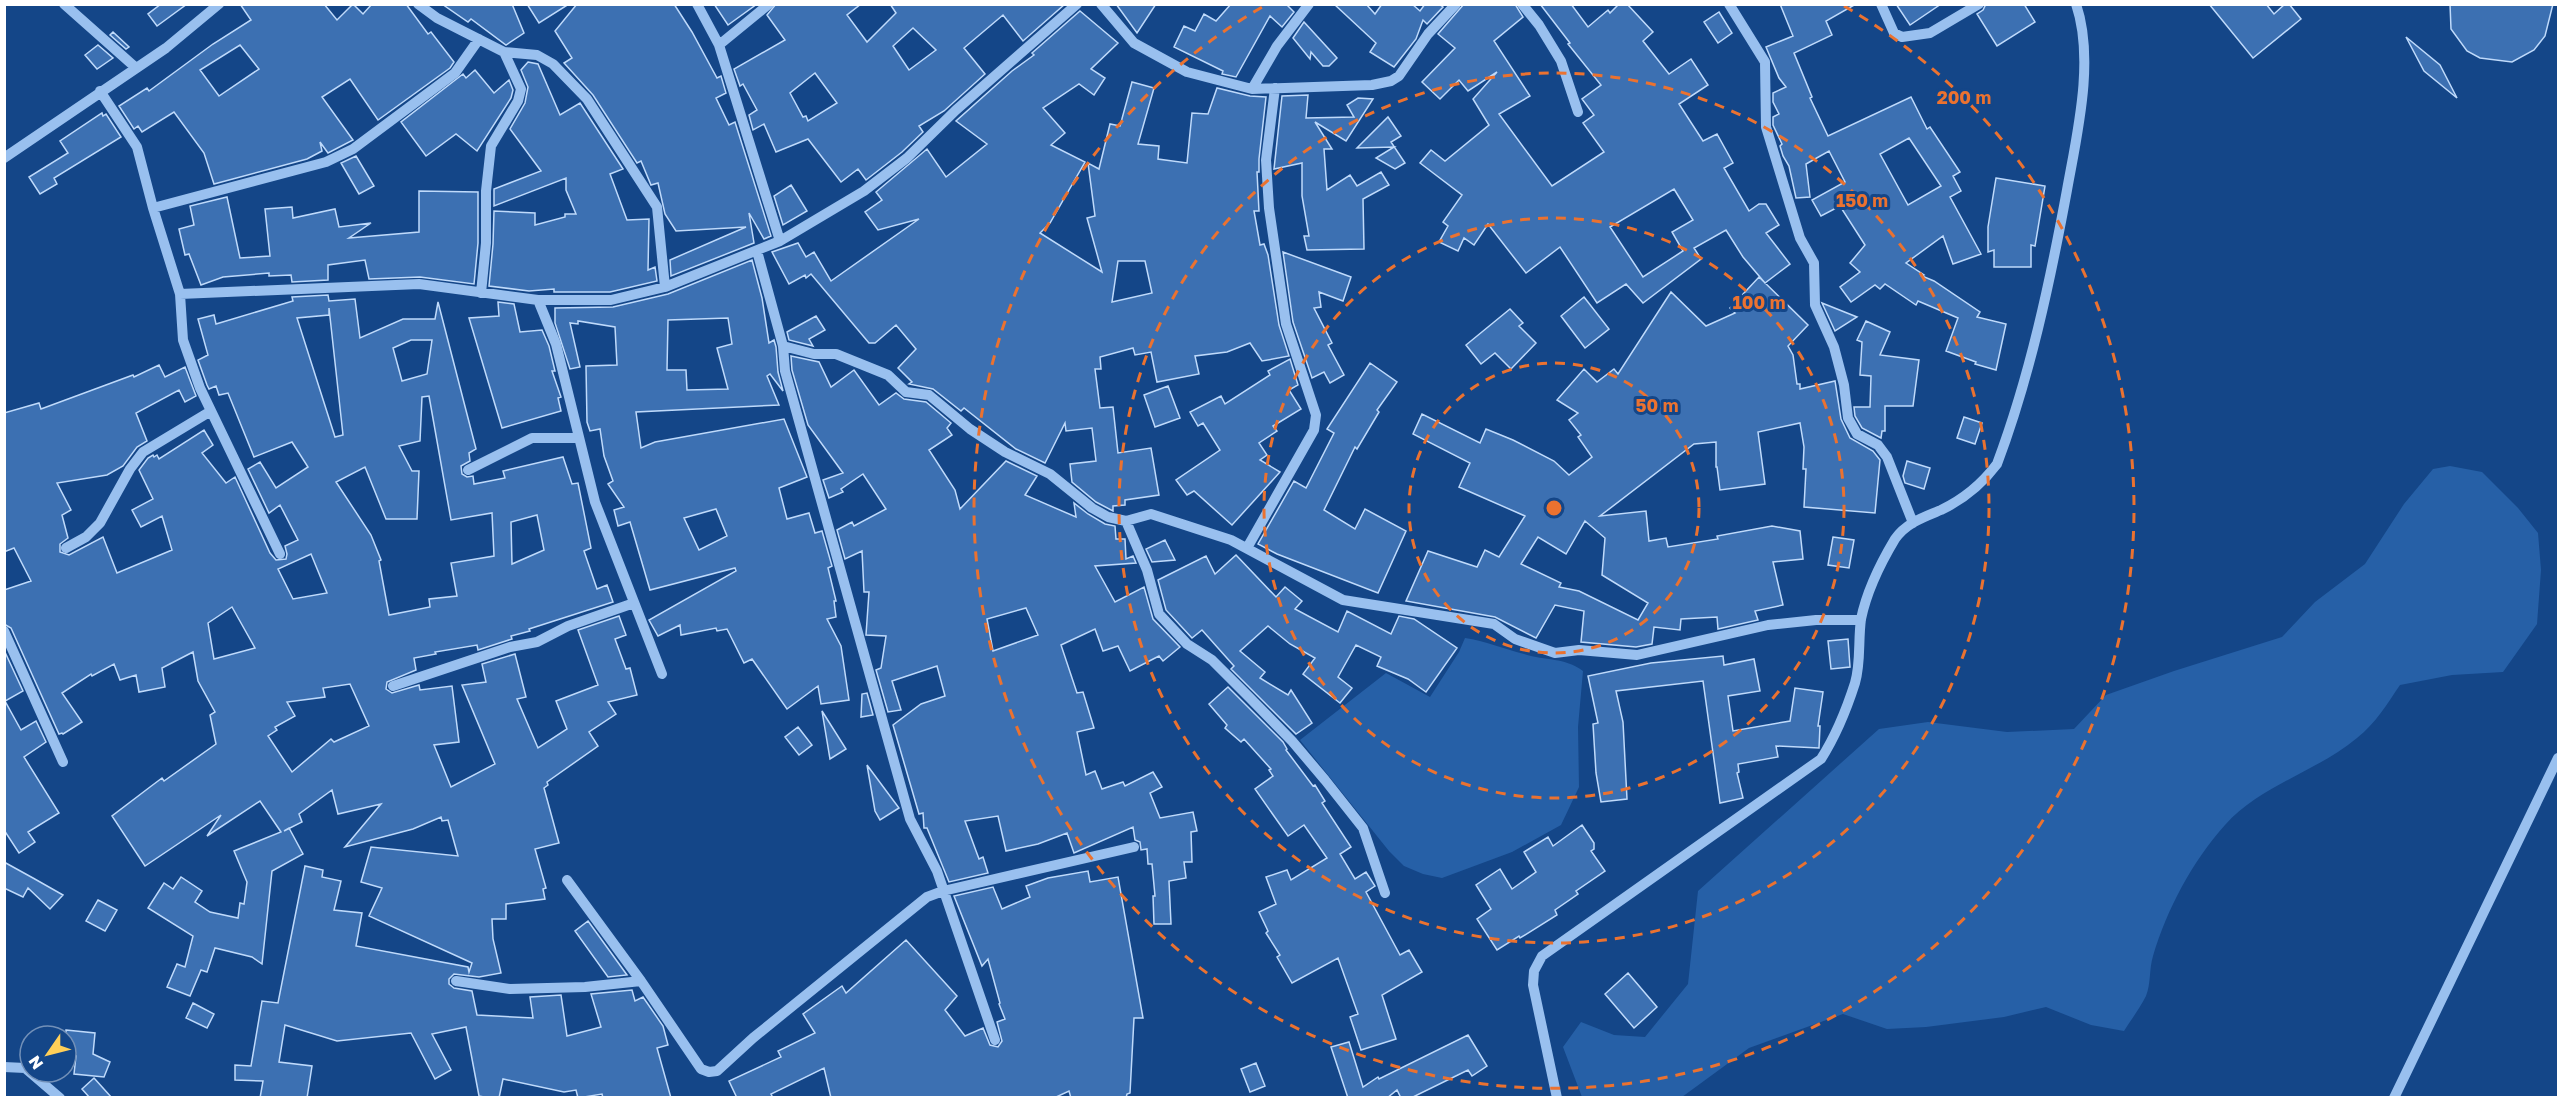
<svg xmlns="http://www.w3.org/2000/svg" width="2563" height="1102" viewBox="0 0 2563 1102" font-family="'Golos Text',sans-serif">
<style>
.green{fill:#2660a7}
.building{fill:#3c70b2;stroke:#bfdafb;stroke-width:1.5;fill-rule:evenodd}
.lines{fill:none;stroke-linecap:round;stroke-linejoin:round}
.minor{stroke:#99c0ef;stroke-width:10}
.ring{fill:none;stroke:#eb7230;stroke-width:3;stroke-dasharray:10 8}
.centre{fill:#eb7230;stroke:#144688;stroke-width:3}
.ring-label{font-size:18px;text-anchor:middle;font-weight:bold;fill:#eb7230;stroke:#144688;stroke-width:6;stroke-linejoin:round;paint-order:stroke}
</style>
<rect width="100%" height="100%" fill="#144688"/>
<path class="green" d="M2450 466 2482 472 2518 508 2538 533 2541 570 2537 624 2503 672 2452 675 2400 685C2387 704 2376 723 2357 738 2316 772 2261 785 2225 825 2192 862 2167 909 2153 956 2149 969 2151 984 2146 996 2140 1008 2131 1020 2124 1031L2091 1025 2046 1007 2004 1017 1926 1027 1887 1029 1843 1014 1749 1048 1682 1097H1582L1563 1047 1581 1022 1614 1035 1645 1037 1688 984 1698 891 1879 729 1928 722 2007 732 2074 729 2106 695 2174 671 2282 637 2315 602 2365 564 2404 504 2433 469Z
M1465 638C1485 641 1504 649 1524 654 1546 661 1564 657 1583 671L1578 727 1579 787 1561 825 1512 852 1442 878 1423 874 1404 866 1389 851 1300 740 1386 673 1430 697 1459 652Z"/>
<path class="building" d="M161 4H187L157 26 148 14Z
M240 4H324L337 20 353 4 363 14 372 4H406L428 34 431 32 454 62 450 68 378 120 350 79 322 97 353 140 328 153 320 142 322 151 307 159 214 184 204 153 174 112 142 132 138 126 134 129 119 106 147 88 149 91 213 44 251 20ZM240 45 259 69 219 96 200 70Z
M442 4H512L524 33 506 45 471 19 468 22Z
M527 4H569L539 23Z
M577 4H674L692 32 717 78 721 76 726 93 716 98 729 125 735 122 771 236 764 239 749 213 754 243 671 276 670 260 746 227 676 231 665 214 658 183 651 185 641 161 637 163 593 95 564 63 572 58 555 31Z
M714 4H757L728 25Z
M776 4H861L847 15 867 42 896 13 890 4H1065L1023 41 1003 15 964 48 985 74 944 111 919 126 923 132 902 152 866 180 858 169 841 182 808 139 776 152 764 124 753 130 749 115 757 110 743 84 740 86 734 69 785 40 767 15ZM913 28 936 50 909 70 893 46ZM815 73 837 103 808 121 806 116 803 117 790 93Z
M1116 4H1156L1137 33Z
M1231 4H1286L1294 12 1282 27 1270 16 1236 77 1222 74 1223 71 1174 47 1184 26 1195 31 1204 14 1216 21Z
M1334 4H1366L1375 14 1382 4H1412L1420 11 1425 4H1439L1443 7 1427 24 1423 20 1416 39 1394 67 1370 52 1376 43Z
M1464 4H1515L1523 17 1494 41 1530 96 1499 114 1552 186 1604 152 1583 123 1594 115 1582 99 1601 85 1568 44 1570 43 1540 4H1571L1588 27 1608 10 1610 13 1619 4H1627L1653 32 1643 41 1669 74 1691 59 1708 85 1679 104 1703 141 1717 134 1733 163 1724 168 1749 211 1759 204H1766L1779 225 1766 233 1790 264 1765 283 1743 257 1726 230 1694 248 1701 259 1643 303 1626 284 1597 303 1560 247 1526 273 1488 224 1474 245 1464 238 1458 251 1439 242 1448 226 1443 222 1462 195 1420 163 1431 150 1445 161 1489 125 1473 99 1497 72 1468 91 1459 80 1440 99 1422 82 1455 48 1438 34ZM1674 189 1693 220 1672 232 1683 251 1643 277 1610 227Z
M1780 4H1856L1826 21 1832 35 1794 53 1812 97 1810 98 1828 136 1911 97 1927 129 1930 127 1960 172 1953 176 1961 191 1950 197 1981 254 1953 264 1943 236 1906 263 1924 275 1922 276 1934 281 1980 312 1977 317 2006 324 1996 370 1975 364 1976 362 1946 351 1958 318 1918 301 1916 305 1885 284 1880 289 1875 285 1851 302 1840 287 1860 272 1850 263 1865 245 1840 206 1821 216 1812 200 1845 182 1829 151 1806 164 1810 197 1796 198 1789 166 1783 156 1780 146 1782 144 1773 125V117L1779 114 1773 102V93L1786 87 1779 78 1766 47 1793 36ZM1909 138 1941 186 1908 205 1880 154Z
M1896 4H1941L1910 25Z
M1986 4H2024L2035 22 1997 46 1977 14 1983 10Z
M2209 4H2266L2274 14 2285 4H2289L2301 19 2253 58Z
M2450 4H2553L2545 36 2534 50 2512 62 2480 58 2467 51 2451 29Z
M1080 11 1118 43 1091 69 1105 78 1094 95 1079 84 1043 108 1065 133 1051 145 1085 162 1050 223 1040 233 1102 272 1087 218 1095 216 1088 163 1099 169 1110 124 1120 126 1132 82 1154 88 1138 144 1159 146 1158 159 1187 163 1192 113 1208 114 1217 88 1250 96 1266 97 1259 159V172H1257L1259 211H1254L1260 245 1264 244 1268 255 1279 325 1289 356 1262 361 1250 343 1227 352 1195 356 1199 374 1157 382 1151 352 1135 355 1133 348 1100 357 1101 369H1095L1100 408 1113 407 1118 453 1151 448 1159 495 1125 500V505L1113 506V511L1096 502 1072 482 1070 464 1096 461 1092 428 1066 431 1065 423 1045 463 1016 449 964 408 961 411 933 389 909 384 912 382 898 368 916 349 896 325 875 343H869L811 274 806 278 805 275 789 284 772 252 798 243 806 257 814 252 831 281 919 219 878 230 865 212 882 200 876 192 927 149 946 177 987 144 956 121 1012 71 1034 55 1032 53ZM1118 261H1145L1152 293 1112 302Z
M1719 12 1732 33 1718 43 1704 22Z
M1304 22 1337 58 1329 66H1323L1311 52 1310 59 1293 38Z
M113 32 129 47 126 49 110 35Z
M2406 37 2440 65 2457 98 2424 71Z
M98 45 113 58 97 69 85 55Z
M528 62 538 64 560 115 580 103 623 169 610 174 627 220 649 219 648 270 655 267 657 281 610 292H554V289L529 291 489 286 493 244 494 211 535 213V225L565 217V214H576L566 190V178L494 206V189L541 171 510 129 525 103 528 87 521 70Z
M475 70 494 93 509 80 513 90 511 98 477 151 456 134 426 156 401 122 463 74 466 78Z
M1308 95 1306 118 1354 117 1347 105 1358 98 1373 99 1346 141 1315 122 1332 149H1324L1327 190 1350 175 1357 186 1381 172 1389 185 1363 199 1364 249 1307 250 1304 236H1309L1302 196V163L1274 169 1282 96Z
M102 113 103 116 106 114 121 137 54 178 57 184 40 194 29 177 68 153 60 141Z
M1388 117 1401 136 1391 142 1405 163 1395 169 1376 158 1394 147 1357 148Z
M356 156 374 186 359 194 341 163Z
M1996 178 2045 186 2035 246 2031 245V267H1994V250L1988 252V227Z
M791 185 807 211 783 225 774 196Z
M419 191 478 192V243L474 284 420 277 369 279 365 260 328 265V280L292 282 291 275 269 276V273L223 277 201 285 189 254 185 255 179 229 194 225 190 206 227 197 240 258 270 256 265 209 292 207 293 218 335 209 339 227 371 223 349 238 419 232Z
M1283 252 1351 277 1343 301 1319 292 1321 307 1314 308 1332 343 1328 345 1344 375 1330 383 1324 372 1312 378 1293 322Z
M752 260 762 298 769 343 774 340 776 347 778 372 783 391 770 374 767 376 779 405 636 412 641 448 655 442 784 419 807 477 779 488 787 519 809 513 815 533 822 531 832 566 828 568 836 601H834L836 617 827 619 841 646 849 700 821 704 818 686 787 709 752 659 744 663 727 629 717 631 716 628 681 635 680 625 658 636 649 620 736 571 735 568 650 590 630 522 618 526 614 510 624 507 608 484 613 481 604 456 600 429 590 431 587 422 586 366 617 365 615 327 578 321V324L570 323 580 367 570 369 555 323V308L613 307 668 294ZM728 318 732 344 717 348 728 389 687 390 686 370H667L668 320ZM716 509 727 536 699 550 684 518Z
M1759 277 1808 325 1788 346 1793 355 1797 384H1800V389L1835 381 1841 419 1850 438 1873 451 1880 460 1875 513 1804 507 1806 469H1803L1804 447 1800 423 1758 432 1765 484 1720 490 1717 467H1716V442L1694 444 1600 516 1646 511 1649 541 1666 538 1668 547 1718 539 1717 536 1772 526 1800 531 1803 559 1773 562 1783 605 1755 611 1758 620 1718 629 1717 617 1681 619 1680 630 1654 627 1652 644 1636 647 1581 642 1584 611 1555 605 1536 638 1495 617 1406 601 1428 551 1477 567 1485 550 1499 557 1525 516 1459 487 1470 463 1413 434 1422 414 1480 443 1486 429 1513 440 1554 461 1569 475 1592 457 1578 437 1581 435 1569 420 1578 413 1557 400 1584 369 1597 382 1614 369 1618 374 1671 292 1706 326 1735 313 1730 308ZM1585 521 1605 538 1602 575 1648 603 1638 620 1579 591 1559 587 1561 583 1521 564 1538 537 1566 554Z
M328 295 329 301 355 299 360 338 403 319H435L438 302 476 449 469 453 470 461 461 466 462 474 467 477 473 476 474 484 505 478 503 471 563 457 572 484 578 483 591 548 584 551 597 589 607 585 613 602 529 629 530 631 511 636 512 639 478 650 477 645 435 652 436 654 414 658 416 670 387 682 386 689 392 693 419 685 420 690 452 686 459 742 434 745 451 787 495 764 462 685 486 682 482 664 515 654 526 697 517 699 538 748 567 729 556 701 598 685 578 630 619 616 626 635 615 639 626 669 630 668 637 695 608 702 616 714 589 732 598 746 547 782 548 785 544 788 559 843 535 849 546 888 543 889 545 899 506 904V919H492L493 939 501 973 479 977 454 974 449 979V984L454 988 472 991 477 1015 533 1018 530 997 561 995 567 1036 601 1027 591 994 632 990 635 1001 643 997 663 1026 668 1045 657 1048 671 1098H603L602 1094 578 1098 576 1090 564 1092 503 1079 499 1098H489L479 1096 466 1027 432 1034 451 1070 435 1079 411 1033 337 1041 285 1025 279 1062 312 1066 307 1098H260L263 1081 235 1080V1065L251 1066 262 1001 278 1003 305 866 323 870 322 877 341 881 334 910 362 913 356 946 468 967 469 972 472 963 369 916 382 888 361 882 371 847 458 856 448 820 442 821 441 817 413 829 345 847 381 804 338 814 332 790 299 814 302 822 284 831 289 828 303 854 272 871 262 964 252 957 215 948 207 972 201 970 190 996 167 987 177 964 185 967 193 936 148 908 164 883 173 889 181 877 202 891 195 902 210 912 238 918 240 903 244 904 247 882 234 851 281 832 260 801 207 836 221 815 145 866 112 816 150 787 162 778 164 781 216 744 210 715 215 712 198 681 193 652 162 668 165 687 139 692 136 675 120 680 114 664 92 676 91 674 62 693 82 722 63 734 62 733 59 734 11 628 4 624V590L31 581 14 548 4 552V413L39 403 41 409 133 375 134 377 159 365 165 377 185 367 196 396 185 402 179 390 136 413 147 441 137 447 123 466 107 475 57 483 71 510 62 515 68 538 60 544V552L69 555 103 537 117 573 172 550 162 516 141 527 132 510 153 499 139 470 148 458 153 455 154 457 157 455 159 459 204 430 213 445 202 453 226 483 235 477 270 553 276 560 286 559 287 554 285 546 298 540 280 505 269 513 248 469 260 462 276 488 308 467 292 442 254 457 228 393 219 395 216 386 209 389 207 385 198 360 208 355 198 319 214 315 216 324 293 301 292 297ZM329 308 343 435 335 437 297 318 329 315ZM411 340H432L427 374 402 381 393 348ZM429 396 451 520 492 513 494 556 451 563 457 596 429 599 430 607 389 615 379 561 381 560 371 535 336 482 365 467 386 519H417L419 471H412L399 446 420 441 422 397ZM537 515 544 550 512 564 511 522ZM311 554 327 593 293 599 278 569ZM232 607 255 648 214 659 208 623ZM350 684 369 726 334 742 331 739 292 772 268 736 277 730 275 727 295 716 287 702 325 697 323 688Z
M1584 297 1609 329 1585 348 1561 316Z
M498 302 514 304 520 332 542 330 549 346 555 371H552L561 397 558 398 561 411 502 428 469 318 499 316Z
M1822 303 1857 317 1835 331Z
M1510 309 1523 323 1519 326 1536 343 1511 369 1495 353 1481 364 1466 345Z
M816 316 825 330 809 339 813 346 789 340 787 332Z
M1866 321 1890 332 1880 355 1919 360 1913 406H1885V431H1882L1881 438 1862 428 1855 416 1854 407H1870L1871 376 1860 375 1862 342 1857 340Z
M791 356 819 362 831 387 854 370 879 405 896 393 904 399 926 402 951 423 947 428 952 435 929 450 955 490 960 509 1006 461 1037 476 1025 495 1076 517 1074 503 1088 514 1105 524 1115 526 1116 539H1125L1126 559 1133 556 1136 563 1095 566 1115 602 1144 587 1153 619 1180 647 1163 661 1159 656 1130 671 1118 646 1103 651 1095 629 1061 645 1077 693 1083 692 1094 728 1077 732 1086 775 1095 771 1102 789 1123 782 1125 786 1153 772 1162 787 1150 793 1160 818 1193 812 1197 831 1191 832 1192 862H1184L1186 878 1169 881 1171 924H1154L1153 896H1155L1152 864H1148L1147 849 1141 850 1140 842 1135 840 1133 827 1074 853 1067 833 1038 844 1006 851 998 816 965 821 979 859 983 857 988 873 949 882 927 828H924L923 813 919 814 893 725 921 704 945 696 937 666 892 681 901 710 888 712 876 670 881 668 886 636 866 635 869 592H864L862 551 845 559 837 530 852 522 854 526 886 509 863 474 841 489 843 492 829 498 823 480 843 473 808 425 792 370ZM1026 608 1038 635 993 651 987 619Z
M1290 359 1298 385 1289 390 1301 409 1273 426 1277 431 1259 443 1267 455 1260 460 1280 472 1232 525 1194 491 1187 495 1176 480 1220 450 1203 423 1198 426 1190 412 1221 396 1225 404 1270 375 1268 371Z
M1370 363 1397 382 1377 410 1379 412 1357 449 1355 447 1324 510 1355 529 1365 509 1406 531 1378 593 1277 554 1258 544 1294 481 1306 488 1334 433 1327 429Z
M1168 386 1180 418 1155 427 1144 395Z
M1964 417 1982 423 1975 444 1957 438Z
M1907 461 1930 468 1924 489 1905 483 1903 476Z
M1833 537 1854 540 1849 568 1828 565Z
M1165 540 1175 560 1152 562 1146 549Z
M1236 555 1276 597 1285 587 1302 601 1295 609 1338 632 1347 611 1391 634 1399 616 1414 619 1457 648 1426 692 1408 679 1377 666 1381 657 1356 645 1338 677 1352 688 1340 703 1303 674 1315 658 1290 644 1268 626 1240 651 1265 672 1260 678 1288 695 1291 690 1312 723 1296 734 1231 669 1234 666 1202 630 1192 638 1166 610 1158 580 1206 556 1215 574Z
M1848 639 1850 667 1831 669 1828 641Z
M4 650 23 691 5 701 21 730 36 721 46 742 24 757 59 813 28 832 35 842 19 853 4 830Z
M1723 656 1724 665 1754 659 1760 691 1728 696 1733 731 1790 721 1795 688 1823 692 1818 726H1820L1819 748 1776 746 1778 757 1738 764 1739 772 1737 773 1743 798 1720 803 1703 681 1616 691 1623 722 1627 799 1601 802 1596 773 1593 724 1598 723 1588 676 1651 663Z
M1228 687 1283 742 1287 749 1286 750 1313 786 1315 785 1325 801 1322 803 1351 847 1340 854 1355 879 1366 872 1375 886 1366 892 1400 955 1409 950 1422 972 1382 995 1396 1039 1361 1050 1350 1017 1358 1014 1338 958 1292 983 1277 957 1280 955 1266 933 1268 931 1259 912 1276 904 1266 877 1287 870 1291 880 1327 858 1304 825 1288 836 1255 789 1273 776 1269 770 1271 769 1244 739 1241 742 1225 728 1227 725 1209 704Z
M867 693 873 715 861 717 862 694Z
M822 711 846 749 830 759Z
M798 727 812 745 799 755 785 737Z
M867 765 899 808 880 820 875 811Z
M1582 825 1594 843V849L1591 851 1605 871 1576 891 1578 894 1555 910 1557 915 1520 938 1519 936 1497 950 1477 919 1491 909 1476 885 1500 869 1512 889 1536 872 1524 852 1548 837 1553 846Z
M4 862 33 878 63 895 50 909 28 888 23 897 4 888Z
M1088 871 1090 882 1118 877 1143 1018H1134L1130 1093 1127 1094 1126 1098H1071L1069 1091 1054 1098H831L824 1068 771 1094 773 1098H737L729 1081 781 1057 778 1051 815 1033 803 1014 842 986 846 993 906 940 957 996 945 1010 965 1036 983 1028 990 1045 998 1047 1002 1041 997 1022 1005 1019 999 1004 1000 1003 988 959 982 966 954 896 993 887 1002 909 1030 897 1026 886 1048 878Z
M98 900 117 910 105 931 86 921Z
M588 921 627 975 608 977 575 931Z
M1628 973 1657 1007 1634 1028 1605 994Z
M193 1003 214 1014 207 1028 186 1018Z
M66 1030 95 1033 93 1054 110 1062 104 1077 74 1074 76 1056 66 1055Z
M1468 1035 1487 1066 1472 1076 1468 1070 1411 1098H1401L1397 1090 1387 1098H1348L1331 1047 1349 1042 1363 1087 1378 1077 1379 1079Z
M1256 1063 1265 1086 1250 1092 1241 1069Z
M94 1078 112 1098H90L82 1089Z"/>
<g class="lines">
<path class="minor" d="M64 4 135 67
M418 4 437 18 504 52 537 55 553 64 587 99 657 207 665 287
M697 4 719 45 780 241
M1101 4 1134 43 1187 72 1252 89 1372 85 1391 81 1399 76 1428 34 1456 4
M1522 4 1539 25 1561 61 1578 112
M1729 4 1765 62 1766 127 1800 238 1814 263 1815 305 1834 347 1844 385 1848 418 1857 434 1878 445 1887 457 1913 523
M1881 4 1894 33 1902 37 1930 33 1979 4
M719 45 769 4
M1252 89 1277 46 1309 4
M100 91 137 147 153 208 180 294 183 340 200 388 280 554
M4 158 166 48 219 4
M153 208 326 162 353 149 455 73 479 39
M757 251 783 346 785 371 910 819 937 871 995 1040
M481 293 486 243V191L491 146 518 101 521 89 504 52
M180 294 419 284 538 300H611L665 287 780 241 864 191 907 158 956 110 1077 4
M538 300 556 344 595 502 662 674
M783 346 814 354H836L888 375 906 392 929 395 970 429 1005 452 1050 474 1092 508 1108 517 1126 521 1151 514 1231 540 1343 600 1494 624 1515 639 1555 653 1579 650 1637 655 1768 625 1816 620H1861
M468 470 532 438H579
M1126 521 1147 570 1159 614 1187 644 1212 660 1250 698 1292 741 1325 780 1363 828 1385 893
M66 548 86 537 100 523 130 469 143 452 211 411
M1247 548 1314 430 1316 415 1286 324 1269 208 1266 160 1275 88
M4 631 63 762
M393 686 510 647 537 642 568 626 634 603
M567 880 641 981 701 1069 709 1072 717 1071 753 1038 927 897 943 891 1134 847
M456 981 510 989 585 987 641 981
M4 1067 25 1068 60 1098
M1557 1098 1533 985 1534 971 1542 956 1821 759C1835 737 1847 708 1855 683 1861 663 1858 640 1861 619 1867 590 1880 564 1895 539 1906 523 1924 517 1941 510 1964 499 1982 484 1997 464 2030 376 2050 282 2067 190 2077 134 2095 60 2076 4
M2394 1098 2558 758"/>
</g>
<g class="ring">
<circle cx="1554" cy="508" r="145"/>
<circle cx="1554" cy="508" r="290"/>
<circle cx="1554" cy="508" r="435"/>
<path d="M1844 6A580 580 0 1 1 1264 6"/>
</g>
<circle cx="1554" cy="508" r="9" class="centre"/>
<g class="ring-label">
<text x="1964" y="104">200 m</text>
<text x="1862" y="207">150 m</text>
<text x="1759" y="309">100 m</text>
<text x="1657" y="412">50 m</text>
</g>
<rect width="2563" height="1102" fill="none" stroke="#ffffff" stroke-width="12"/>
<g transform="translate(48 1054) rotate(235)"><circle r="28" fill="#144688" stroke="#7290b8" stroke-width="1.5"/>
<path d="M0-4.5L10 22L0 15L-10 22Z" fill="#ffcf58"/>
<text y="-9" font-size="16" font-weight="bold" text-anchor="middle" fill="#ffffff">N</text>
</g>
</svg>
